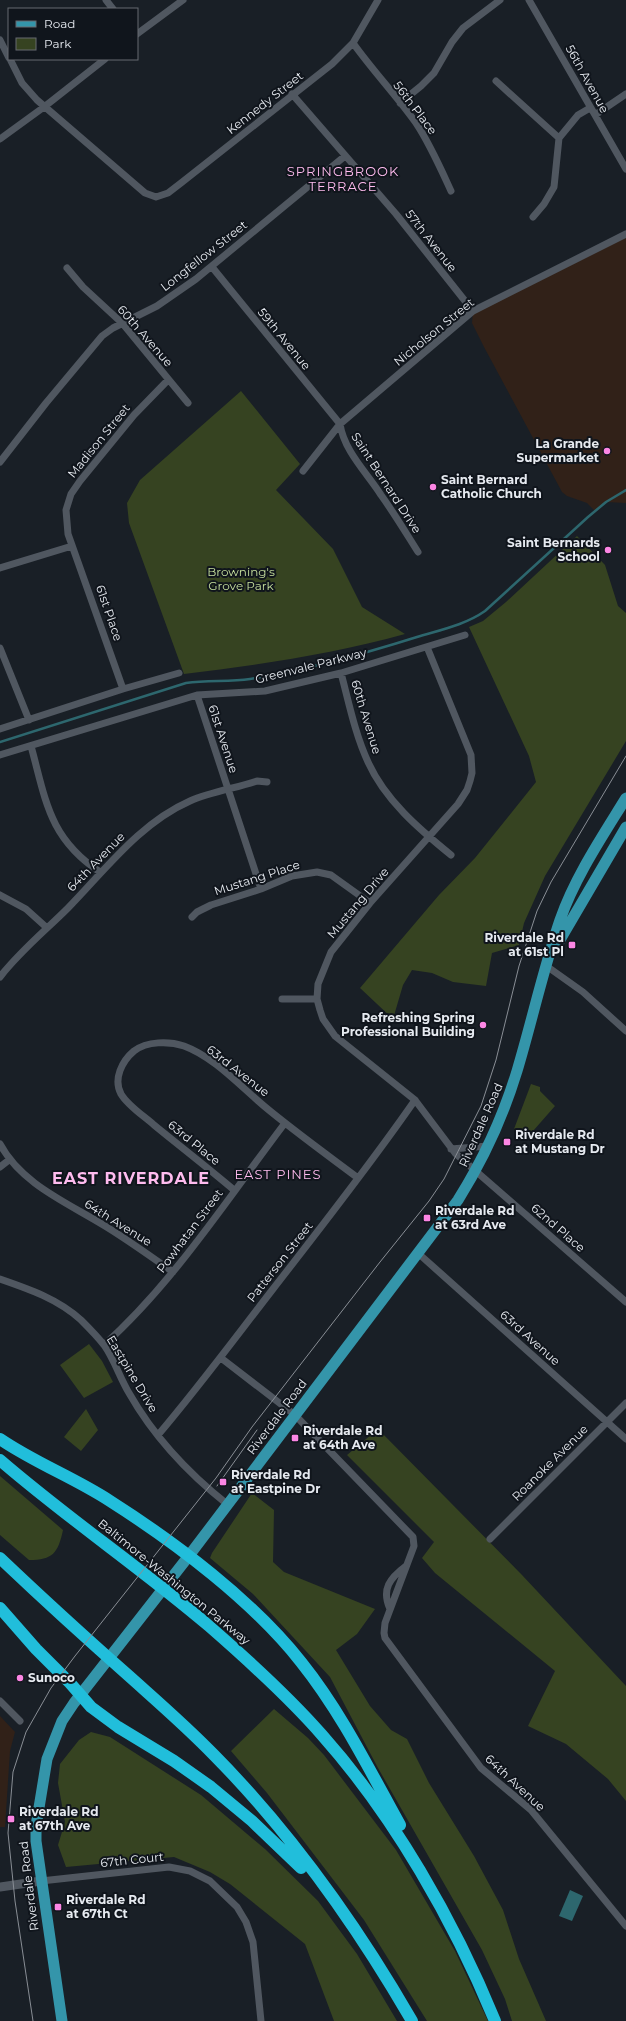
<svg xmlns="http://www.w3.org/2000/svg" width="626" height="2021" viewBox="0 0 626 2021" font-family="Montserrat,sans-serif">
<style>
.commercial{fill:#312118}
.green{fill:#364321}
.water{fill:#2d676e}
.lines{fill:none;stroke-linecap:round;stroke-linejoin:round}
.stream{stroke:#2d676e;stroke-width:2.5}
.minor{stroke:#505760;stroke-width:7}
.tertiary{stroke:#505760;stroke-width:9}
.primary{stroke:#3495aa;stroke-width:11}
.motorway{stroke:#21bedb;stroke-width:12}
.tram{stroke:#898e95;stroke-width:1}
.poi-dot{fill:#fc86e4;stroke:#10151c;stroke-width:1.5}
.labels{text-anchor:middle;stroke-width:4;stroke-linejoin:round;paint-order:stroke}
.street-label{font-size:12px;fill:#e6eaf0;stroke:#10151c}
.poi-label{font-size:12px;font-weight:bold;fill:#e6eaf0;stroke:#10151c;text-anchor:start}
.park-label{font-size:12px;fill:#c6df9d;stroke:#10151c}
.neighbourhood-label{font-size:13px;letter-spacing:1px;fill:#febbee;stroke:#10151c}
.district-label{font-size:16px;font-weight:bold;letter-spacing:1px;fill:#febbee;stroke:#10151c}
</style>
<rect width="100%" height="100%" fill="#191f26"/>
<path class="commercial" d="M626 234V503L606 502 595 511 587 503 567 496 562 492 484 347 472 323 473 311Z
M0 1716 15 1732 10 1751 5 1827H0Z"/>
<path class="green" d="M241 391 300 464 276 490 333 549 362 607 405 634C333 654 258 665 184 674L129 523 127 503 140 480Z
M577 536 605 565 618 606 626 613V741L545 876 524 923 519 945 492 953 486 986 453 982 432 973 412 970 403 985 393 1019 360 988 439 895 475 858 536 782 529 756 469 627 483 621 506 602Z
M531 1084 540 1087V1091L555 1106 526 1139 514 1129Z
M89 1344 102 1361 113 1382 84 1398 60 1365Z
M86 1409 98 1430 81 1451 64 1437Z
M378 1429 522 1575 626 1686V1801L608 1779 566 1744 528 1726 555 1671 435 1573 422 1558 434 1542 347 1455Z
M0 1476 63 1530C58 1553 53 1560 29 1560L0 1535Z
M252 1493 274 1510 273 1562 284 1572 375 1609 357 1634 336 1650 370 1706 391 1730 407 1739 429 1783 474 1856 503 1910 519 1959 546 2021H512L505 1999 482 1950 378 1768 330 1677 253 1594 210 1558 212 1553Z
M274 1709 308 1738 324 1755 396 1850 455 1951 488 2021H427L364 1920 267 1793 231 1751Z
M91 1732 110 1737 201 1795 265 1849 318 1901 357 1954 397 2021H334L305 1944 230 1884 210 1872 174 1857 66 1867 58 1845 65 1822 58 1783 60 1764 79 1740Z"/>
<path class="water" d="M570 1890 583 1896 572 1921 559 1916Z"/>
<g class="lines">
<path class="stream" d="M0 742 186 683C208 680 229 682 250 679 306 670 363 654 417 637 440 630 465 625 485 611L588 517 606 502 626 490"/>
<path class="minor" d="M106 0 113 9
M529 0 626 169
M137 34 183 0
M0 40 9 58
M353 43C373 71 396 95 416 123 430 144 440 167 451 191
M10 59 22 83 37 100 145 193 156 197 168 193 181 183 332 64 353 43 378 0
M496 81 559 138
M292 94 396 214 473 311
M400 103 421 86 434 73 452 42 463 28 500 0
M595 115 626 94
M0 139 44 107 105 59
M533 217 544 204 554 187 559 138 578 115 590 108
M212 267 340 424C344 451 367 473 381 495 394 513 406 533 418 552
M67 268 83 287 123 324 188 403
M0 462 46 403 102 336 113 328 157 306 196 279 345 156
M303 471 340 424 473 311 626 234
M0 568 72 546
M427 647 471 755 472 773 470 781 467 790 458 804 370 903 331 952 318 984 317 999 320 1010 323 1019 335 1036 415 1100 455 1153 626 1302
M0 648 29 720
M341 673C349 703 355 734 368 762 385 800 419 829 451 855
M123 689 68 534 66 510 71 494 80 481 134 415 168 380
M197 695 261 889
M0 729 123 689 179 673
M31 746C46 801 49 838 100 872
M0 755 197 695 265 691 341 673 465 635
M0 895 26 909 46 927
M192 917 197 912 211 905 261 889 292 876 317 872 331 875 370 903
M545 965 583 992 626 1031
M0 977C20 951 45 931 68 908 106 869 140 823 190 801 211 792 236 788 257 781L267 782
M282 999H317
M0 1144C21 1184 68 1203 105 1226 128 1240 150 1256 173 1272
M451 1149 488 1146
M0 1167 9 1160
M234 1190C208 1168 181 1147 154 1125 144 1116 128 1106 121 1094 113 1079 122 1061 134 1051 147 1041 169 1041 184 1046 214 1057 240 1086 264 1106 294 1131 326 1154 358 1178
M419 1254 626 1439
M0 1279C29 1289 58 1299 81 1320 89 1328 97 1336 104 1345 114 1359 120 1378 129 1393 154 1437 188 1473 227 1504
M104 1345C174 1282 228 1198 285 1123
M221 1358 295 1415 413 1537 414 1546 385 1623 384 1633 385 1638 481 1768 531 1810 626 1926
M158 1435C198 1388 235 1338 273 1289 321 1227 370 1165 415 1100
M490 1539 626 1403
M390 1609C381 1589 390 1578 406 1566
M0 1701 20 1721
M41 1881 169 1867 190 1871 210 1881 237 1907 246 1922 253 1942 261 2021"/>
<path class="tertiary" d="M0 1887 41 1881"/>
<path class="primary" d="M557 945 626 827
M62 2021 36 1841V1826L47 1759 62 1721 74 1703 188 1557 458 1200C483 1160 503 1117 517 1071 532 1021 543 970 560 920 575 877 602 837 626 798"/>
<path class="motorway" d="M0 1439C35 1463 75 1478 110 1501 176 1543 253 1601 301 1662 341 1712 369 1769 400 1825
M0 1460C67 1518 141 1568 209 1626 248 1660 288 1696 322 1735 394 1816 454 1921 495 2021
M0 1558C42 1598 86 1638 129 1676 158 1702 187 1727 214 1755 292 1834 357 1926 412 2021
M0 1608 36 1649 70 1683 91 1707 118 1727 174 1761 211 1787 252 1821 301 1868"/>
<path class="tram" d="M217 1486 257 1430
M33 2021 15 1901 8 1833 13 1772 26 1732 51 1688 75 1656 216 1478 252 1427 380 1262 429 1201 444 1179 481 1106 496 1060 519 966 537 911 551 882 626 756"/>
</g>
<g class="poi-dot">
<circle cx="607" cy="451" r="4"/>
<circle cx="433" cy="487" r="4"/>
<circle cx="608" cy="550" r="4"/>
<rect x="568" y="941" width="8" height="8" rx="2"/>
<circle cx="483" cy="1025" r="4"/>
<rect x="503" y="1138" width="8" height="8" rx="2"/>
<rect x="423" y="1214" width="8" height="8" rx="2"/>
<rect x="291" y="1434" width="8" height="8" rx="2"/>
<rect x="219" y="1478" width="8" height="8" rx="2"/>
<circle cx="20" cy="1678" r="4"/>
<rect x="7" y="1815" width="8" height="8" rx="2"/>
<rect x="54" y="1903" width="8" height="8" rx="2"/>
</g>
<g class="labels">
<g class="street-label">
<text transform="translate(587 79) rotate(61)" y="4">56th Avenue</text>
<text transform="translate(265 103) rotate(-38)" y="4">Kennedy Street</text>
<text transform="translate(415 108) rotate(53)" y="4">56th Place</text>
<text transform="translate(431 241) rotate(52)" y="4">57th Avenue</text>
<text transform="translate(204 256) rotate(-38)" y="4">Longfellow Street</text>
<text transform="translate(434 332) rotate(-39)" y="4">Nicholson Street</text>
<text transform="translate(145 336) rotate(49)" y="4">60th Avenue</text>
<text transform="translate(284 339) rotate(51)" y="4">59th Avenue</text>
<text transform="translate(99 441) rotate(-51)" y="4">Madison Street</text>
<text transform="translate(386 483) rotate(57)" y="4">Saint Bernard Drive</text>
<text transform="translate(109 613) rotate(71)" y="4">61st Place</text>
<text transform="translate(311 666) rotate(-14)" y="4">Greenvale Parkway</text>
<text transform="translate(366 717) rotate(73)" y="4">60th Avenue</text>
<text transform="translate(223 739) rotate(72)" y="4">61st Avenue</text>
<text transform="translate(96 862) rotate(-46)" y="4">64th Avenue</text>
<text transform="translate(257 878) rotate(-18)" y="4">Mustang Place</text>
<text transform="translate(358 903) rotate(-50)" y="4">Mustang Drive</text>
<text transform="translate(238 1071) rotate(38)" y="4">63rd Avenue</text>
<text transform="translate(481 1125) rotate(-66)" y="4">Riverdale Road</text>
<text transform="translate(194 1143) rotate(39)" y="4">63rd Place</text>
<text transform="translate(118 1223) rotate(32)" y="4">64th Avenue</text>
<text transform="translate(558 1228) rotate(41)" y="4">62nd Place</text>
<text transform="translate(190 1231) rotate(-53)" y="4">Powhatan Street</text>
<text transform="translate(280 1262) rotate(-52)" y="4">Patterson Street</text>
<text transform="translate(530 1338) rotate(42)" y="4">63rd Avenue</text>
<text transform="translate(132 1374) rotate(59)" y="4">Eastpine Drive</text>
<text transform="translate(277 1417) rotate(-53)" y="4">Riverdale Road</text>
<text transform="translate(550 1463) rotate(-45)" y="4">Roanoke Avenue</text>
<text transform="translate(174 1582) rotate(39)" y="4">Baltimore-Washington Parkway</text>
<text transform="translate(515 1783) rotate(43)" y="4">64th Avenue</text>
<text transform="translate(132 1860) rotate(-6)" y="4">67th Court</text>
<text transform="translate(29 1886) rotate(-97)" y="4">Riverdale Road</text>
</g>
<g class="poi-label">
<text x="599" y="448" text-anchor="end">La Grande<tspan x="599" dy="14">Supermarket</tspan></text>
<text x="441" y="484">Saint Bernard<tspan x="441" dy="14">Catholic Church</tspan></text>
<text x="600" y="547" text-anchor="end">Saint Bernards<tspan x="600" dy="14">School</tspan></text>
<text x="564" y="942" text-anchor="end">Riverdale Rd<tspan x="564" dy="14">at 61st Pl</tspan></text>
<text x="475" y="1022" text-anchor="end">Refreshing Spring<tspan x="475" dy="14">Professional Building</tspan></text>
<text x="515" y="1139">Riverdale Rd<tspan x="515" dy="14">at Mustang Dr</tspan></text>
<text x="435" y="1215">Riverdale Rd<tspan x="435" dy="14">at 63rd Ave</tspan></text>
<text x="303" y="1435">Riverdale Rd<tspan x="303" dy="14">at 64th Ave</tspan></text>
<text x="231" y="1479">Riverdale Rd<tspan x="231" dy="14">at Eastpine Dr</tspan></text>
<text x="28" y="1682">Sunoco</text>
<text x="19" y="1816">Riverdale Rd<tspan x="19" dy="14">at 67th Ave</tspan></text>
<text x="66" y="1904">Riverdale Rd<tspan x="66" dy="14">at 67th Ct</tspan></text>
</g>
<g class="park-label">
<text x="241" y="576">Browning's<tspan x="241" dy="14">Grove Park</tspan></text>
</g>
<g class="neighbourhood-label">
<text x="343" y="176">SPRINGBROOK<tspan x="343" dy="15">TERRACE</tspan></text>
<text x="278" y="1179">EAST PINES</text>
</g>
<g class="district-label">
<text x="131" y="1184">EAST RIVERDALE</text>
</g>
</g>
<rect x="8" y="8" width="130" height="52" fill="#10151c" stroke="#666a71"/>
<rect x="16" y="21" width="20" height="6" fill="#3495aa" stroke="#666a71"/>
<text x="44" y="28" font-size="12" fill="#e6eaf0">Road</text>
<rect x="16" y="38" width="20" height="12" fill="#364321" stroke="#666a71"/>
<text x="44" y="48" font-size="12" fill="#e6eaf0">Park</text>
</svg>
